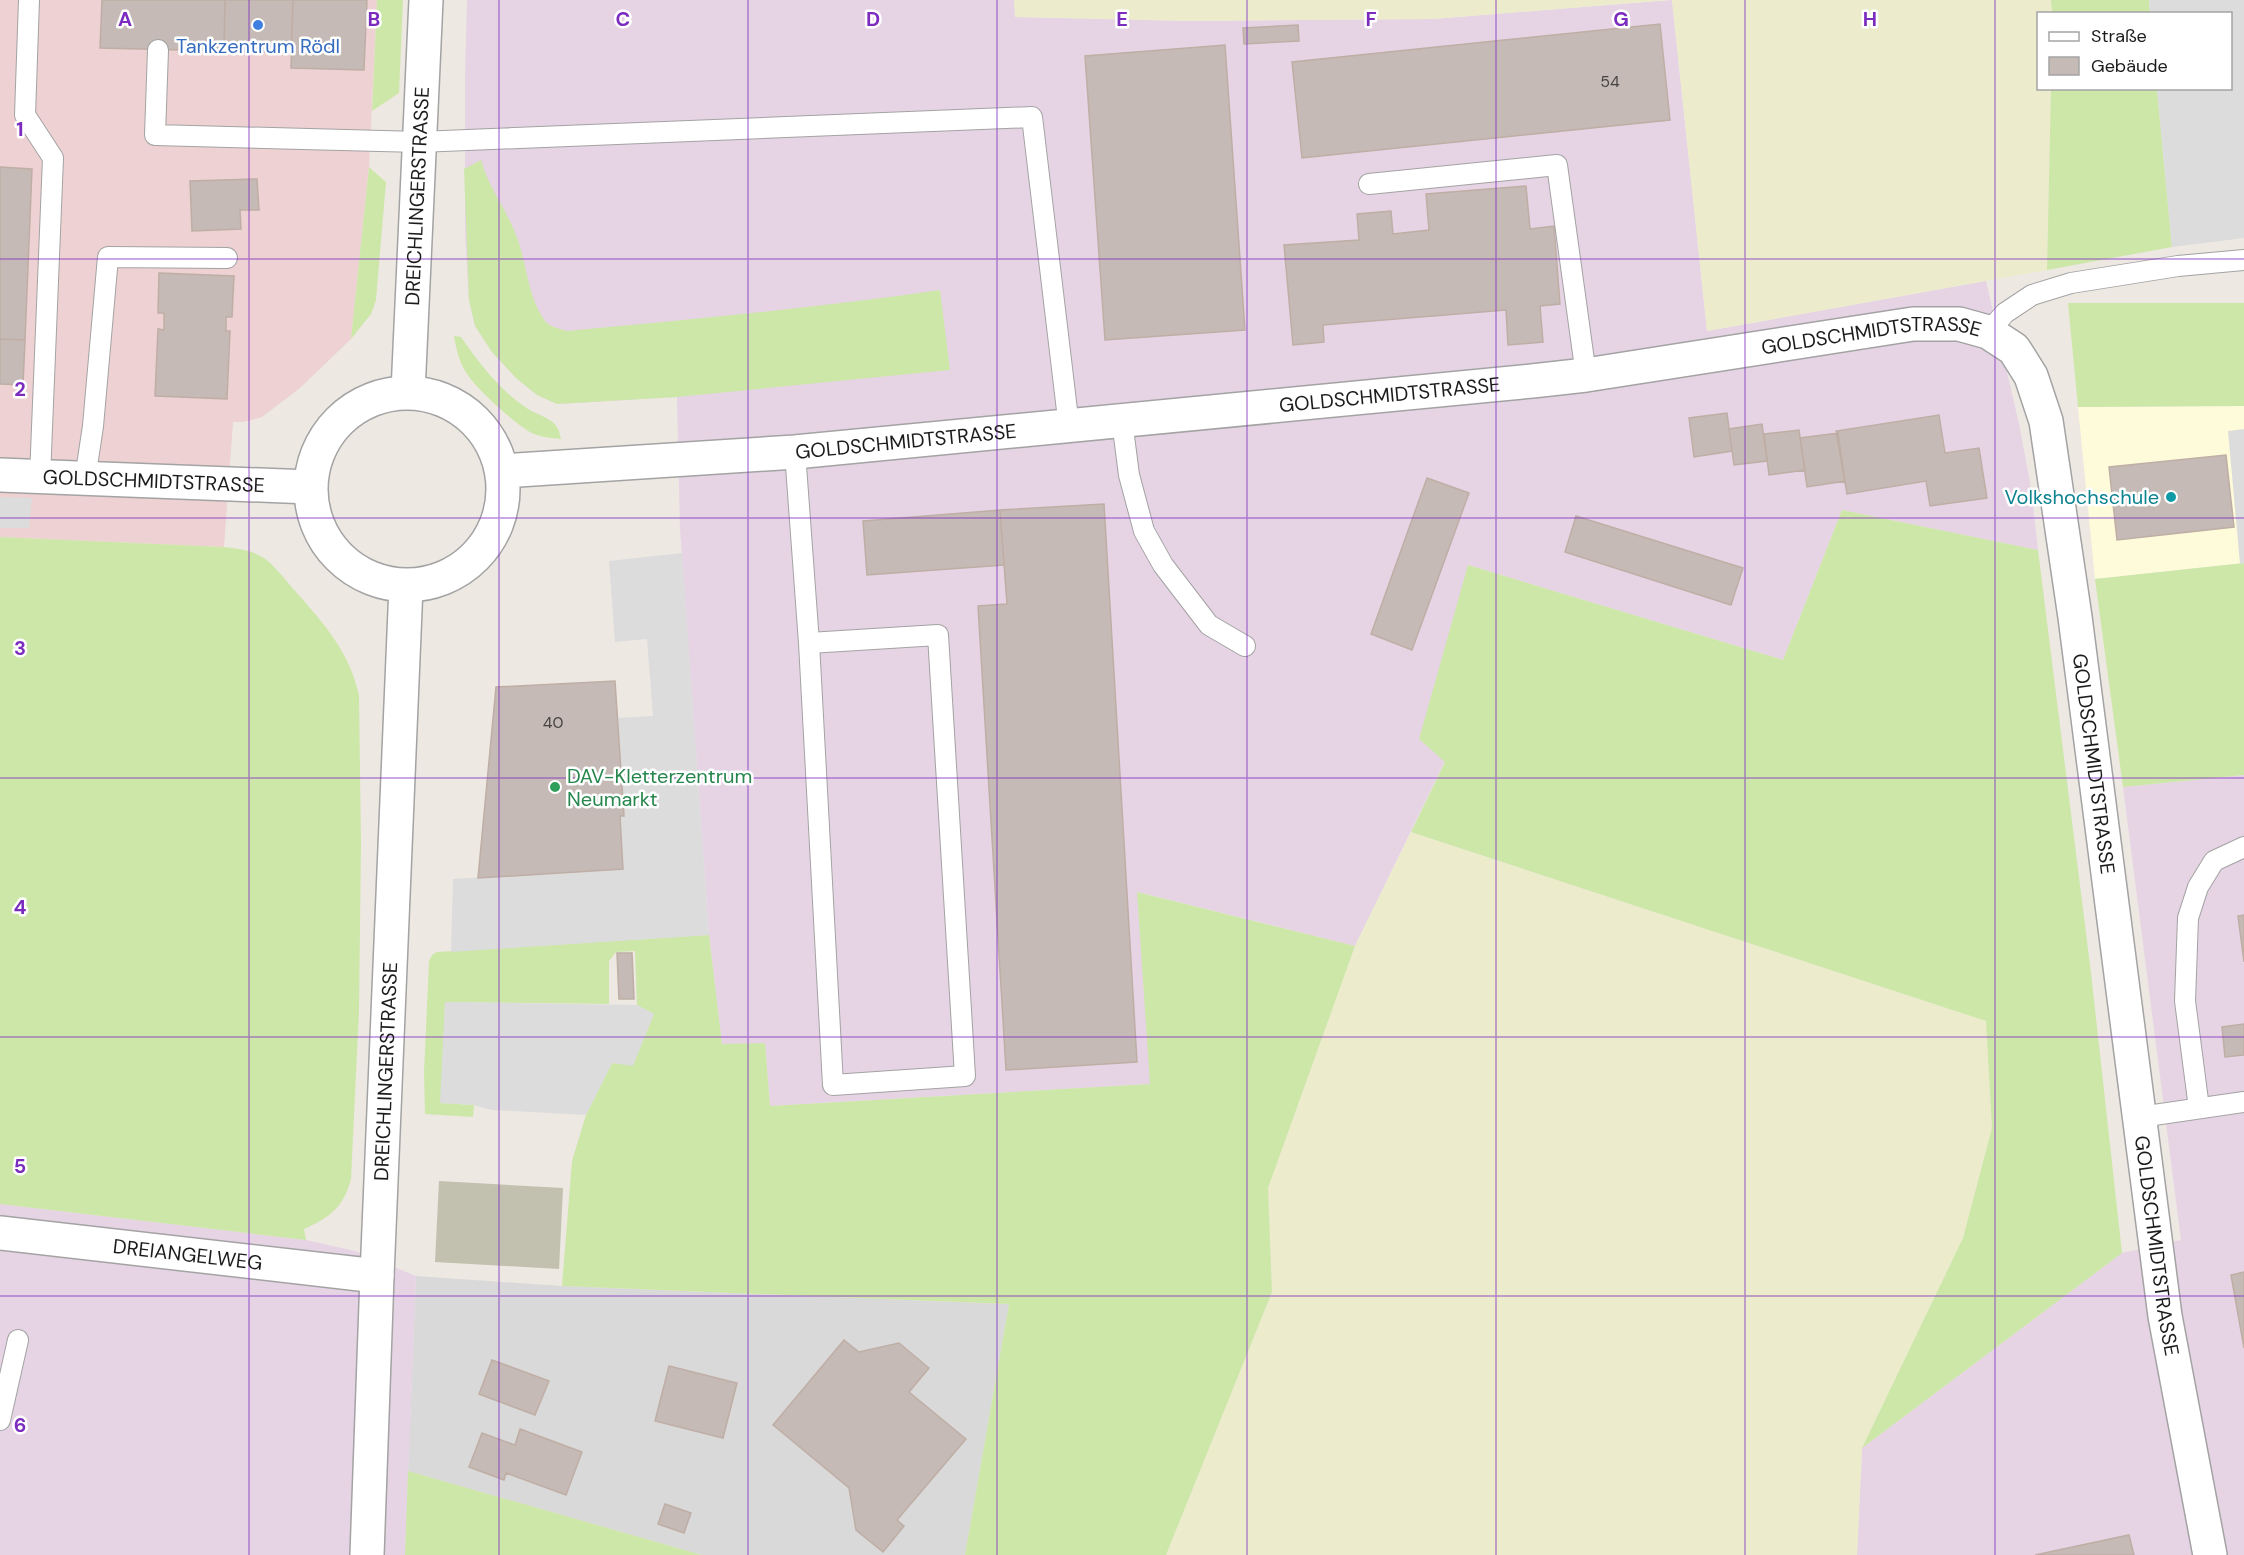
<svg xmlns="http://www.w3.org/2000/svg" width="2244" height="1555" viewBox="0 0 2244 1555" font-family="'DM Sans',sans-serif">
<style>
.residential{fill:#dad9d9}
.commercial{fill:#eed1d2}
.industrial{fill:#e6d4e5}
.education{fill:#fefbda}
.construction{fill:#c2c0ae}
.farmland{fill:#ececcd}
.grass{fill:#cde7a8}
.parking{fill:#dcdcdc}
.building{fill:#c5bab5;stroke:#bfaea5;stroke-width:1.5}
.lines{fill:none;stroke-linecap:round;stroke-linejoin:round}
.service-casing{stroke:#a3a3a3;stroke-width:22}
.minor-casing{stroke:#a3a3a3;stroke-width:36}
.tertiary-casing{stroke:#a3a3a3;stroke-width:36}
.service{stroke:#fff;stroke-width:20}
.minor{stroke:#fff;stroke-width:33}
.tertiary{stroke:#fff;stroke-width:33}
.grid{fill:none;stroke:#7b2cbf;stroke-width:1.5;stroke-opacity:0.55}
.shop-dot{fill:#3f7fe0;stroke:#fff;stroke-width:2}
.culture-dot{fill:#0f9aa8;stroke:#fff;stroke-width:2}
.leisure-dot{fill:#2e9e5b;stroke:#fff;stroke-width:2}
.labels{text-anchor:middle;stroke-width:5;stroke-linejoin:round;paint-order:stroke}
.number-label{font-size:16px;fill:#464442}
.shop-label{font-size:20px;fill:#366cbe;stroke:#fff}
.street-label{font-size:20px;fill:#1c1c1c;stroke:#fff}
.culture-label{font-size:20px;fill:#0d838f;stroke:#fff;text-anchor:end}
.leisure-label{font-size:20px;fill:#27864d;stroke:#fff;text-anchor:start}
.grid-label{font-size:20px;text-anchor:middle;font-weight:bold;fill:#7b2cbf;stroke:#fff;stroke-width:5;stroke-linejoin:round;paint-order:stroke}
</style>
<rect width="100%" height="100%" fill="#ede8e2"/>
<path class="residential" d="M416 1276 562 1286 1009 1304 965 1555H702L408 1471Z"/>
<path class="commercial" d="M0 0H377L369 167 351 339 300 388 262 417 244 422H233L224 547 0 537Z"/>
<path class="industrial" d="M467 0H1014L1016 17 1193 21 1433 19 1672 0 1707 331 1986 281 2019 424 2031 488 2038 550 1842 510 1783 660 1468 565 1445 761 1355 946 1138 892 1151 1084 770 1106 765 1044 722 1045 709 935 680 529 677 397 557 404 537 395 516 378 492 352 475 326 469 300 465 231V75Z
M2244 775V1555H1857L1862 1448 2122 1253 2181 1240 2123 787Z
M0 1204 306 1240 355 1251 416 1276 405 1555H0Z"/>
<path class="education" d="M2244 406V563L2095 579 2078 407Z"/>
<path class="construction" d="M439 1181 563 1188 559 1269 435 1262Z"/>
<path class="farmland" d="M1014 0H1669L1433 19 1193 21 1015 17Z
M1672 0H2051L2052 13 2038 14V88L2051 89 2047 270 1707 331Z
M1411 832 1986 1021 1992 1128 1963 1238 1862 1448 1857 1555H1166L1272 1292 1268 1188 1355 946Z"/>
<path class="grass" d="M377 0H403L399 93 372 111Z
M2051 0H2149L2150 13H2052Z
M2051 89H2157L2172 247 2047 270Z
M481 160C489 189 506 208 516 235 527 262 527 294 543 318 548 327 558 328 567 331 692 319 816 308 940 290L950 370 677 397 557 404 537 395 516 378 492 352 475 326 469 300 464 169Z
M369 167 386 182 376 300 371 314 351 339Z
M2068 303H2244V406L2078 407Z
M454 336 461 337C479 363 498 388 525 407 541 418 558 417 561 439 551 438 539 437 530 432 512 421 476 389 465 371 459 361 456 348 454 336Z
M1842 510 2038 550 2091 973 2122 1253 1862 1448 1963 1238 1992 1128 1986 1021 1411 832 1445 762 1419 739 1468 565 1783 660Z
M0 537 224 547C238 549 252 550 264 558 276 567 286 581 296 592 325 625 349 651 359 695L361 843 359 1011 351 1179C344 1207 329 1218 304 1229L306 1240 0 1204Z
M2244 563V775L2123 787 2095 579Z
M1137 892 1355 946 1268 1188 1272 1292 1166 1555H965L1009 1304 562 1286 572 1161 586 1115 612 1063 654 1014 637 1005 635 951 616 952 609 961V1004L445 1002 441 1103 474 1105 473 1117 425 1114 424 1072 429 961 432 955 437 952 709 935 722 1044 765 1043 770 1106 1150 1084Z
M408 1471 702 1555H405Z"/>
<path class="parking" d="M2149 0H2244V238L2172 247 2157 89 2230 88V14L2150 13Z
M2244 429V563L2240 564 2228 431Z
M0 497 32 498 29 528H0Z
M682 553 709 935 451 952 453 879 623 869 620 816H624L618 718 653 716 647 639 615 642 609 561Z
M445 1002 637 1005 654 1014 633 1066 612 1063 586 1115 492 1110 474 1105 440 1103Z"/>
<path class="building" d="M102 0H225L224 51 100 48Z
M225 0H293L291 53 224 51Z
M293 0H367L364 70 291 68Z
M1660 24 1670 120 1302 158 1292 62Z
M1298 25 1299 41 1244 44 1243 28Z
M1225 45 1245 330 1105 340 1085 56Z
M0 167 32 169 25 340 0 339Z
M257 179 259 210H240L241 229 192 231 190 181Z
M1526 186 1530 229 1554 226 1560 304 1540 306 1543 342 1508 345 1506 310 1323 325 1324 342 1293 345 1284 245 1359 240 1357 214 1391 211 1393 234 1429 230 1426 194Z
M159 273 234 276 232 317H226V331H230L227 399 155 396 158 329 164 330V313H158Z
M0 339 25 340 23 385 0 384Z
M1727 413 1732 451 1694 457 1689 418Z
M1939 415 1945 453 1979 448 1987 498 1930 506 1926 481 1847 494 1836 431Z
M1762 424 1767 461 1734 465 1729 429Z
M1799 430 1805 470 1769 475 1764 434Z
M1838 433 1845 481 1807 487 1800 438Z
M2226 455 2234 527 2117 540 2109 467Z
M1427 478 1469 493 1412 650 1371 634Z
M1104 504 1137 1062 1006 1070 978 606 1007 604 1000 510Z
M1000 510 1004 565 867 575 863 521Z
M1576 516 1743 568 1731 605 1565 552Z
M615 681 624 816H620L623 869 478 878 496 687Z
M2244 915V962L2238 916Z
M617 953H632L634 999H619Z
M2244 1024V1055L2225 1057 2222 1027Z
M2244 1272V1348L2231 1275Z
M844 1340 859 1352 899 1343 929 1368 909 1392 966 1439 897 1520 904 1526 883 1552 856 1530 849 1488 773 1425Z
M492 1360 549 1381 535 1415 479 1394Z
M669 1366 737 1383 723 1438 655 1421Z
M520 1429 582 1452 566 1495 506 1473 504 1480 469 1467 482 1433 515 1445Z
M665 1504 691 1513 684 1533 658 1524Z
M2129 1535 2134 1555H2035Z"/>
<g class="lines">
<defs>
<path id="service" d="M29 0 25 115 53 158 40 477
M158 50 155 135 419 142 1032 117 1069 427
M1369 184 1557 165 1586 375
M1988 332 2005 313 2032 295 2071 283 2178 266 2244 260
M1122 421 1129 475 1144 531 1163 565 1209 625 1245 646
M795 452 809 643 833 1085 965 1076 938 635 809 643
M85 479 93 426 108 257 227 258
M2199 1108 2185 1001 2188 918 2198 887 2214 861 2244 847
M2140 1117 2244 1102
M0 1420 18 1340"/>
<g id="minor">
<path id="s1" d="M502 471 795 452 1532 381 1586 375 1913 324H1959L1988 332 2014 349 2031 376 2046 421 2075 617 2165 1316 2210 1555"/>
<path id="s2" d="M0 475 310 487"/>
<path id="s3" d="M0 1233 377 1276"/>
</g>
<g id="tertiary">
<path id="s4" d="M408 392 426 0"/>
<circle cx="407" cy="489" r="96"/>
<path id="s5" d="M367 1555 377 1276 406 586"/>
</g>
</defs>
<use href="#service" class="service-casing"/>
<use href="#minor" class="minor-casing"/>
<use href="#tertiary" class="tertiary-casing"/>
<use href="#service" class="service"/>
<use href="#minor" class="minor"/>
<use href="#tertiary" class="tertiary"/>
</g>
<path class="grid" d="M249 0V1555M499 0V1555M748 0V1555M997 0V1555M1247 0V1555M1496 0V1555M1745 0V1555M1995 0V1555M0 259H2244M0 518H2244M0 778H2244M0 1037H2244M0 1296H2244"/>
<circle class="shop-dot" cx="258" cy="25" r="6"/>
<circle class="culture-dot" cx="2171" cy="497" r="6"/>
<circle class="leisure-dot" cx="555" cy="787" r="6"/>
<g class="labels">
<g class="number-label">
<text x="1610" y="87">54</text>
<text x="553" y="728">40</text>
</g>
<g class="shop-label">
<text x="258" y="53">Tankzentrum Rödl</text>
</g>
<g class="street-label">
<text dy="7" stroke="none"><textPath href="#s4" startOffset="196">DREICHLINGERSTRASSE</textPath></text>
<text dy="7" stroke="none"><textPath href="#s1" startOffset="1377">GOLDSCHMIDTSTRASSE</textPath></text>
<text dy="7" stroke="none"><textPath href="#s1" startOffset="891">GOLDSCHMIDTSTRASSE</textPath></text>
<text dy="7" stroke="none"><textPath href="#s1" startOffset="405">GOLDSCHMIDTSTRASSE</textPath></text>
<text dy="7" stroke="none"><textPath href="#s2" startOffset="154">GOLDSCHMIDTSTRASSE</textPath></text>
<text dy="7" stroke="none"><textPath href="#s1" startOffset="1952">GOLDSCHMIDTSTRASSE</textPath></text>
<text dy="7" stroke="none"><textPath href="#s5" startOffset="484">DREICHLINGERSTRASSE</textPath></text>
<text dy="7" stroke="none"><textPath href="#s1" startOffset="2438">GOLDSCHMIDTSTRASSE</textPath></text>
<text dy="7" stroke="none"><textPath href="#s3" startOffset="189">DREIANGELWEG</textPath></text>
</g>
<g class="culture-label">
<text x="2159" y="504">Volkshochschule</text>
</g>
<g class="leisure-label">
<text x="567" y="783">DAV-Kletterzentrum<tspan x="567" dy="23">Neumarkt</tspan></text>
</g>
</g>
<g class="grid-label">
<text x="125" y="26">A</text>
<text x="374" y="26">B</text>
<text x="623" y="26">C</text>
<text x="873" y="26">D</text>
<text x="1122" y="26">E</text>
<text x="1371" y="26">F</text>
<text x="1621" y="26">G</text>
<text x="1870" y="26">H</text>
<text x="20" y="136">1</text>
<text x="20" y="396">2</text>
<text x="20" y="655">3</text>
<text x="20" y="914">4</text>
<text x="20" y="1173">5</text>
<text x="20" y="1432">6</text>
</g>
<rect x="2037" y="12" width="195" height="78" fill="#ffffff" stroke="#a4a4a4" stroke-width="1.5"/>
<rect x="2049" y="32" width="30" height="9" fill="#ffffff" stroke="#a4a4a4" stroke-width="1.5"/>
<text x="2091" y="42" font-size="18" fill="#1c1c1c">Straße</text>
<rect x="2049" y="57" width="30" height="18" fill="#c5bab5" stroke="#a4a4a4" stroke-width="1.5"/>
<text x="2091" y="72" font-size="18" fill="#1c1c1c">Gebäude</text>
</svg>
